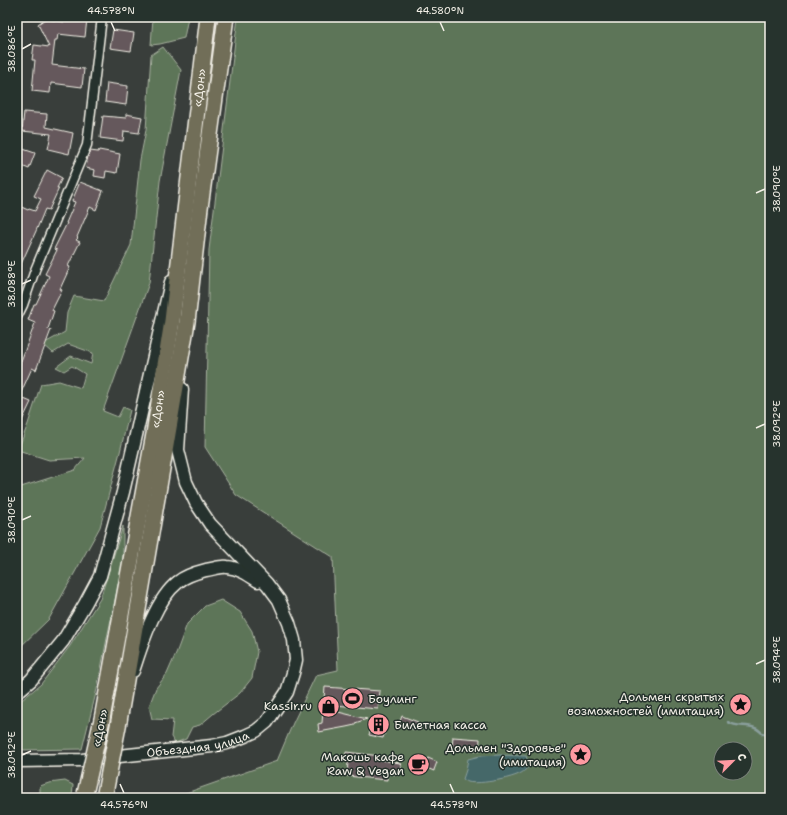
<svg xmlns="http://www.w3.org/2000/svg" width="787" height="815" viewBox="0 0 787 815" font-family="'Shantell Sans',sans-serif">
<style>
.green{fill:#5d7458;stroke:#a8b2a0;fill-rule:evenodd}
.water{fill:#446869;stroke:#8a9f9c}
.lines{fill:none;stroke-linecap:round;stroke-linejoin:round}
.stream{stroke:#8a9f9c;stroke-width:2.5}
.building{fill:#65595b;stroke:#f4f1e8}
.street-casing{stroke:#f4f1e8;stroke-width:11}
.secondary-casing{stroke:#f4f1e8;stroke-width:15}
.highway-casing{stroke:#f4f1e8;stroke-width:18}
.street{stroke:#26332d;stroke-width:8}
.secondary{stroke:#26332d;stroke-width:12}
.highway{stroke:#716e59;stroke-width:15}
.highway-bridge-casing{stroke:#f4f1e8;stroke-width:18;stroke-linecap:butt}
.highway-bridge{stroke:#716e59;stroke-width:15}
.ticks{fill:none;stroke:#f4f1e8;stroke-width:1.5}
.labels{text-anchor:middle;stroke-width:3;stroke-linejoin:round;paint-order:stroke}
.street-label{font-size:12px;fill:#f4f1e8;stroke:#26332d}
.poi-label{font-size:12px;fill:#f4f1e8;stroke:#26332d;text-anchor:end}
.neatline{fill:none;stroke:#f4f1e8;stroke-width:1.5}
.ticks-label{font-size:10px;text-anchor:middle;fill:#f4f1e8}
</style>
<rect width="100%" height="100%" fill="#393e3b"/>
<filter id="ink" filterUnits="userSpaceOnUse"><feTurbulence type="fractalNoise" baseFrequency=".025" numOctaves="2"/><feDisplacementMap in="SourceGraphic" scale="8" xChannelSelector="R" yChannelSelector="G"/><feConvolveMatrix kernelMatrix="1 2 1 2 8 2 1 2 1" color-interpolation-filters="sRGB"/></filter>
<g filter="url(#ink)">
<path class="green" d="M153 17H188L184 38 160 44 151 45Z
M238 17H770V798H172L277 761 293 723 316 675 338 670 333 557 236 495 205 447 209 250ZM721 749H745V773H721Z
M163 47 181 70 160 181 149 283 103 411 118 417 123 407 130 410 120 452 100 527 49 619 17 650V480L21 487 75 470 85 458 49 460 18 450 28 424 41 384 59 381 81 388 85 374 72 366 64 371 56 367 71 356 91 364 93 353 68 344 53 353 43 344 65 332 67 313 74 296 104 301 131 245 140 160 146 130 151 55Z
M123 526V563L107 638 97 689 82 749 17 750V704L41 684 70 646 100 599Z
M221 600 240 612 252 631 257 652 252 678 240 693 213 714 200 725 192 727 186 739 175 743 171 737 173 720 152 719 149 706 156 688 167 674 177 651 187 624 205 606Z
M65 781 73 785 72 798H40V786L49 783Z"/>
<path class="water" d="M500 755 526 756 529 765C528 767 527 769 525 770 519 778 478 785 468 782 466 781 464 780 463 779L466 770 468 759 480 756Z"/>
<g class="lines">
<path class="stream" d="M728 722C737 728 746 724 755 728 758 729 761 732 763 734H770"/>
</g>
<path class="building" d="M65 17 87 19 85 37 58 34 57 40H55L52 65 84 69 82 87 51 83 50 93 32 91 35 60H32L34 45 49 47 38 24 45 19 64 22Z
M113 30 134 33 131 51 110 48Z
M107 83 128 86 126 105 105 102Z
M24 112 47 114 46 127 73 133 69 154 48 149 51 134 22 131Z
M126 114 142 117 139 133 124 131 123 141 100 138 103 116 126 118Z
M23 149 35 153 29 169 17 164Z
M99 150 120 154 117 173 106 171 105 178 94 176 95 170 86 168 88 156 90 151 98 152Z
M47 170 62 178 57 188H59L49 210 45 209 36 231 17 273V205L28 210 29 209 35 211 41 199 34 196Z
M80 182 103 191 96 210 90 207 77 237 78 238 76 240 80 242 68 266 70 267 60 289 62 290 52 310 54 311 48 329 51 330 36 370 32 368 19 397 31 402 17 431V372L35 323 28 320 34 304H36L49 276 45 274 57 250 54 249 67 223H66L75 202 72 201Z
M325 687 380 691 378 709 335 705 334 711 367 719 355 723V725L346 727 319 732 318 724 322 723Z
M402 716 418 722 415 730 399 724Z
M373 721 387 725 383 738 369 735Z
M453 737 480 739 479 751 452 749Z
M346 752 381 756V760L400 763 402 769 399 775 387 773V780L347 776 348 762H345Z
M415 757H421L426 763 428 758 437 762 434 770V771L422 766 421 770 412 767Z"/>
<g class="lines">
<defs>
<path id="street" d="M17 317 23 305 35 270 87 145 102 17"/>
<g id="secondary">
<path d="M133 671C142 644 155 600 178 582 185 576 198 572 206 570 213 569 221 566 227 567 239 568 249 575 258 581"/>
<path d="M17 692 31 680 63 641 85 604 100 576 123 492 171 282"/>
<path id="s1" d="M17 761 82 760 212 746 227 743 245 736 256 731 267 722 287 692 293 673 296 660 294 640 289 623 279 600 267 584 210 524 196 503 186 482 178 450 182 389"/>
</g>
<g id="highway">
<path id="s2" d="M102 719 154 434 172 321 208 17"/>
<path d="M119 721 187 322 200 208 226 17"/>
</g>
</defs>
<use href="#street" class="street-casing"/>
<use href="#secondary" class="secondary-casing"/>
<use href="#highway" class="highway-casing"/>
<use href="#street" class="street"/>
<use href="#secondary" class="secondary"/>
<use href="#highway" class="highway"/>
<defs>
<path id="highway-bridge" d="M105 793 119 721
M85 794 102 719"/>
</defs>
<use href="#highway-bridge" class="highway-bridge-casing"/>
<use href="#highway-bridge" class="highway-bridge"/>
</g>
</g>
<path class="ticks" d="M111 22 115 31M440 22 444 31M22 49 31 44M756 193 765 189M22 284 31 280M756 428 765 424M22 520 31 516M756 664 765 660M22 755 31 751M120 784 124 793M450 784 454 793"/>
<defs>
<symbol id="stadium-disc" viewBox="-11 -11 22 22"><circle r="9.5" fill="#ff9aa2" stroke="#26332d"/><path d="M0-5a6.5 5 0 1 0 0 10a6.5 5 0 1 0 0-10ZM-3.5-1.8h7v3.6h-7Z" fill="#111"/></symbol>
<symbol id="sight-disc" viewBox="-11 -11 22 22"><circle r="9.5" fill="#ff9aa2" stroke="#26332d"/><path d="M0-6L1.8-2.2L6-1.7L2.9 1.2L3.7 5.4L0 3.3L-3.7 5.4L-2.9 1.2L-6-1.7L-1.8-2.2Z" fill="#111"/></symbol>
<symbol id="shop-disc" viewBox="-11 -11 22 22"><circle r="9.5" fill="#ff9aa2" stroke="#26332d"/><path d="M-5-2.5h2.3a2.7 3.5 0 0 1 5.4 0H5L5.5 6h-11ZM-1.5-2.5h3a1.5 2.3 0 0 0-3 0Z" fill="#111"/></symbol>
<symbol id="building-disc" viewBox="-11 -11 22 22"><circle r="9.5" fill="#ff9aa2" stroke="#26332d"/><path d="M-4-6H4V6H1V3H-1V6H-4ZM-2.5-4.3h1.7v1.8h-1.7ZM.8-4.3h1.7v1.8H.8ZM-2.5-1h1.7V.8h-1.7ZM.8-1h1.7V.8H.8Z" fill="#111"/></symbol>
<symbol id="cafe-disc" viewBox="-11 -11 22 22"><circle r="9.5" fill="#ff9aa2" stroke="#26332d"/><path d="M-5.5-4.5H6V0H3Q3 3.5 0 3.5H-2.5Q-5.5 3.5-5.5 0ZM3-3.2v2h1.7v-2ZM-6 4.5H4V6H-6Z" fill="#111"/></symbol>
</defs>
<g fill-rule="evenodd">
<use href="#stadium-disc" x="340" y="686" width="25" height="25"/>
<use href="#sight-disc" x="728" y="692" width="25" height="25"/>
<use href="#shop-disc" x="316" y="694" width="25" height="25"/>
<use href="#building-disc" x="366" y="712" width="25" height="25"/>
<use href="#sight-disc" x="568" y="742" width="25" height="25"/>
<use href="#cafe-disc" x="406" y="752" width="25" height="25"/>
</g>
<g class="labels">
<g class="street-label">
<text dy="4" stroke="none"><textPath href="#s2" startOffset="639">«Дон»</textPath></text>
<text dy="4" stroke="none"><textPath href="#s2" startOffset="315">«Дон»</textPath></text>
<text transform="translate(100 728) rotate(-78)" y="4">«Дон»</text>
<text dy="4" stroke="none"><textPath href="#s1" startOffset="182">Объездная улица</textPath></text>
</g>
<g class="poi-label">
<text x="724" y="701">Дольмен скрытых<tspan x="724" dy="14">возможностей (имитация)</tspan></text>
<text x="368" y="703" text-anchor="start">Боулинг</text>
<text x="312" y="710">Kassir.ru</text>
<text x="394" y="729" text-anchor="start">Билетная касса</text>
<text x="566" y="752">Дольмен "Здоровье"<tspan x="566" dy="14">(имитация)</tspan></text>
<text x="404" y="761">Макошь кафе<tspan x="404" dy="14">Raw &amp; Vegan</tspan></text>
</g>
</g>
<rect width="787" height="815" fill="none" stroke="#26332d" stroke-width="44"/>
<g transform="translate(733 761) rotate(66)"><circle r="19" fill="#26332d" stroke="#787f78"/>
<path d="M0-3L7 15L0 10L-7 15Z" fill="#ff9aa2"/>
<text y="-6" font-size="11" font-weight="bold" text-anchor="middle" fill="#f4f1e8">С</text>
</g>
<rect x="22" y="22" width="743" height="771" class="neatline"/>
<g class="ticks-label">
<text x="111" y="14">44.578°N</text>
<text x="440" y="14">44.580°N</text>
<text transform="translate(11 49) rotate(-90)" y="4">38.086°E</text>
<text transform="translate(776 189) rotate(-90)" y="4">38.090°E</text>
<text transform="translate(11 284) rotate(-90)" y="4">38.088°E</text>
<text transform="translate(776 424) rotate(-90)" y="4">38.092°E</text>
<text transform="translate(11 520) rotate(-90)" y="4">38.090°E</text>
<text transform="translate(776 660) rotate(-90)" y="4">38.094°E</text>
<text transform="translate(11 755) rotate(-90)" y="4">38.092°E</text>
<text x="124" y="808">44.576°N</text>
<text x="454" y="808">44.578°N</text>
</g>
</svg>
